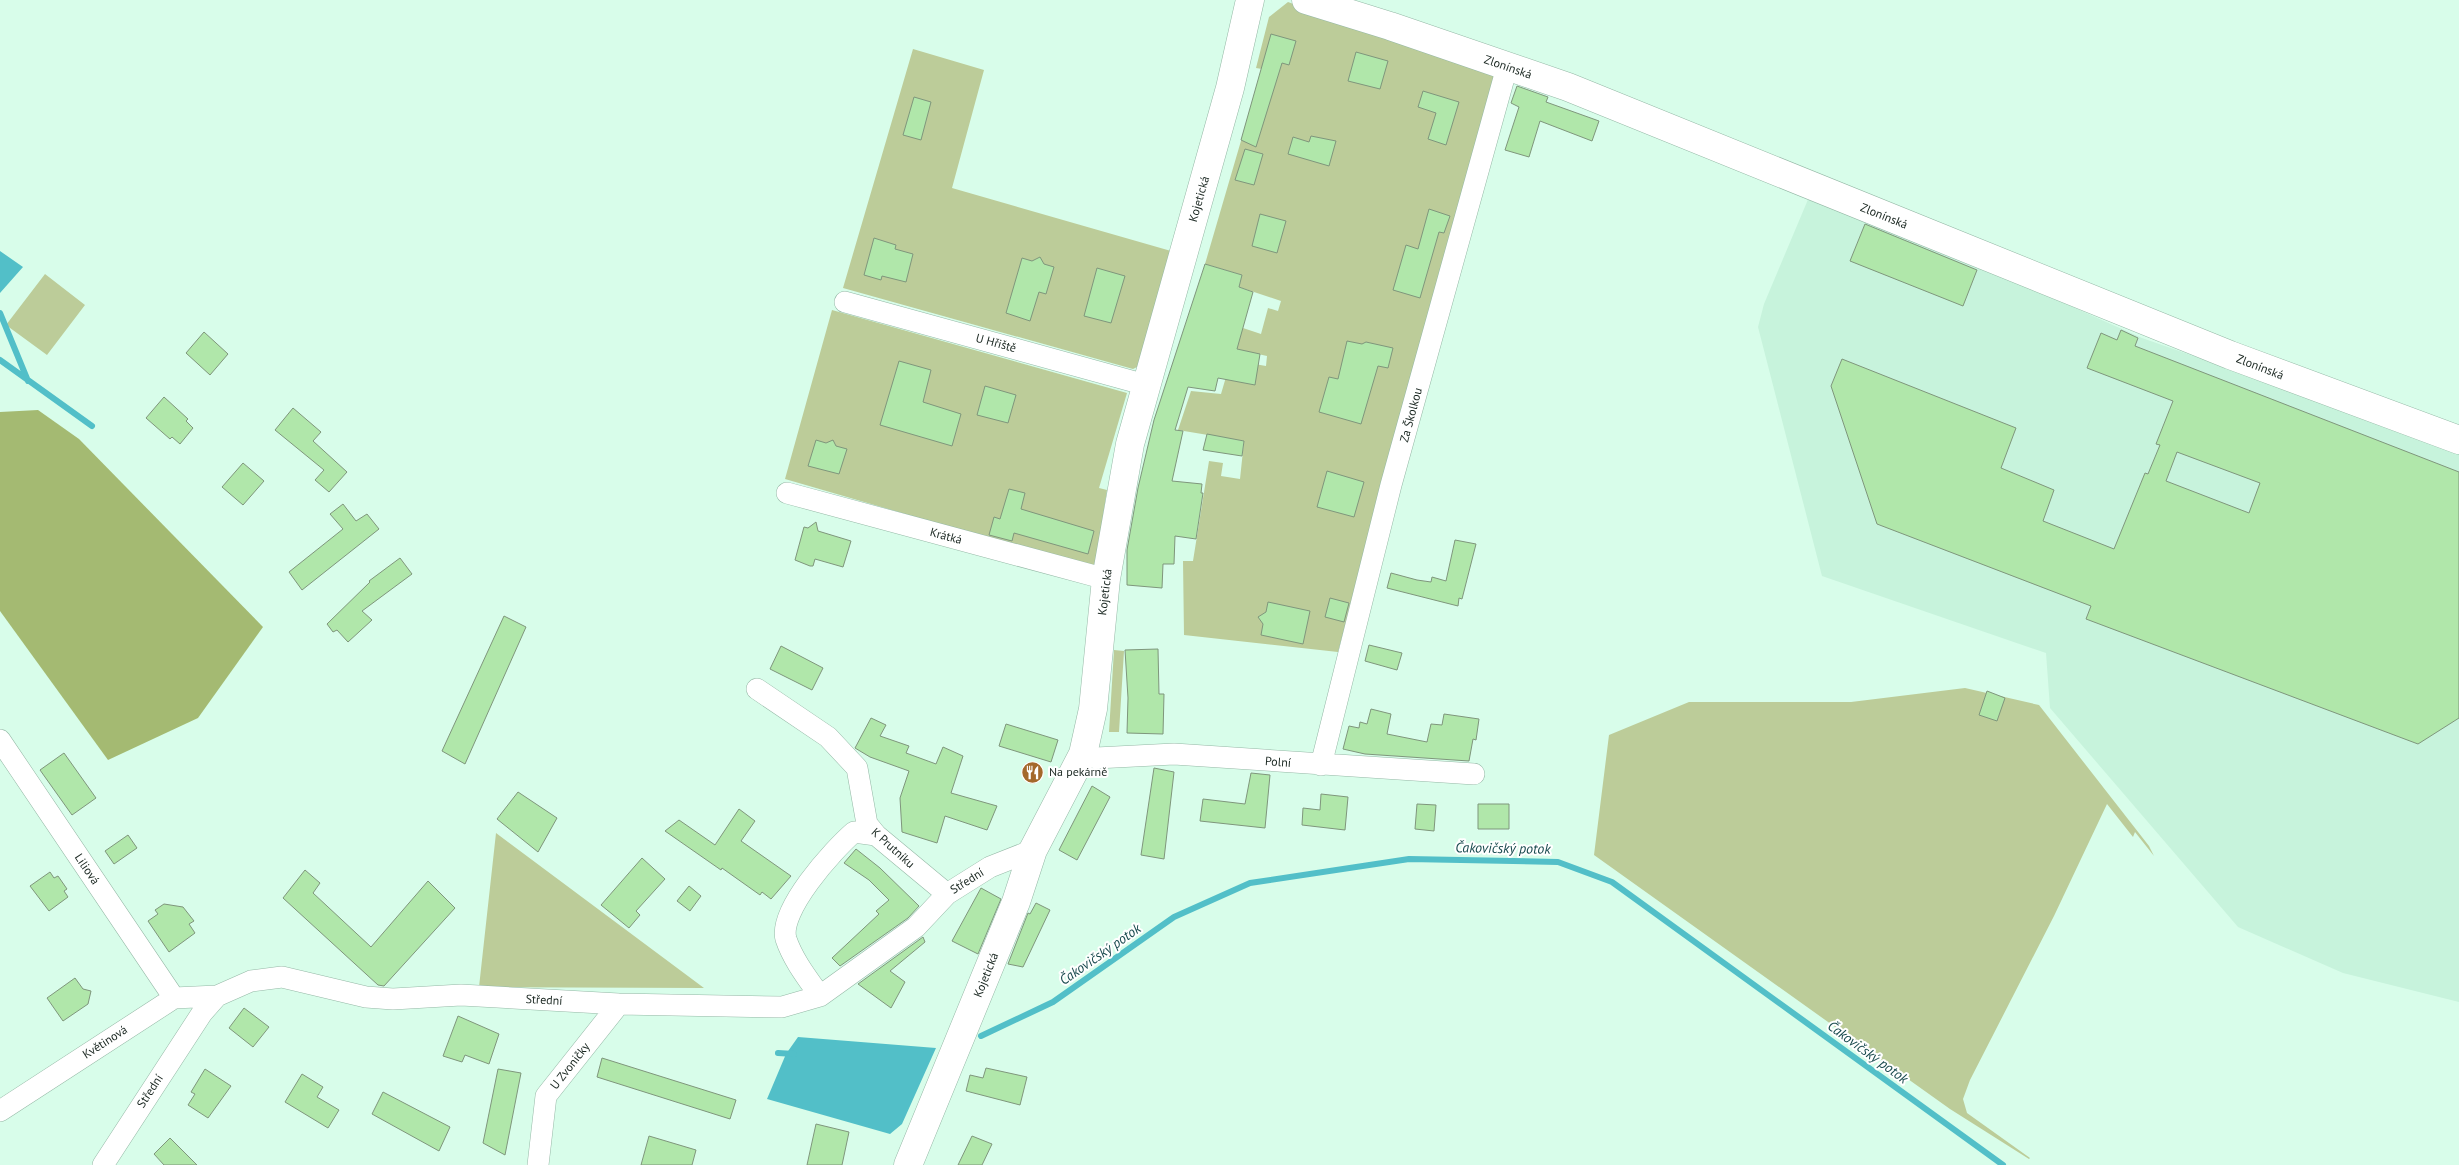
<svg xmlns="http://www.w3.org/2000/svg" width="2459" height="1165" viewBox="0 0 2459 1165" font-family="'PT Sans',sans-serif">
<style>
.built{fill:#c7f3dc}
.green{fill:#bccc99}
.forest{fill:#a4ba72}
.water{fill:#52bfc8}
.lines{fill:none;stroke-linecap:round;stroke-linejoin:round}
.stream{stroke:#52bfc8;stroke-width:6}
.building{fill:#b0e7aa;stroke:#7f967c;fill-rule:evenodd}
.street-casing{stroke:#95b8a6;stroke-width:22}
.secondary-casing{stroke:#95b8a6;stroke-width:29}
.street{stroke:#fff;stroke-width:21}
.secondary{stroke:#fff;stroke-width:28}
.labels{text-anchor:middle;stroke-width:4;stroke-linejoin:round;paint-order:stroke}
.street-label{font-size:12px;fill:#1a2721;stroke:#fff}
.poi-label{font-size:12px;fill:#1a2721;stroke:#fff;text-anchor:start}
.water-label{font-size:14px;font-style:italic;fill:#1a4b4f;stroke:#fff}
</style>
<rect width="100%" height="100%" fill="#d8fdea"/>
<path class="built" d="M1812 190 2142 338 2459 449V1002L2343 973 2238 927 2050 708 2046 653 1822 576 1758 327 1764 304Z"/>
<path class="green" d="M1288 2 1494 76 1338 652 1184 635 1183 561H1193L1209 461 1223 463 1221 476 1240 479 1244 441 1178 430 1191 391 1221 394 1231 360 1266 366 1267 356 1231 348 1240 327 1261 334 1268 308 1278 311 1281 301 1239 287 1242 275 1205 264 1262 69 1256 68 1269 17Z
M913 49 984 70 952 188 1171 251 1139 366 1133 369 843 288Z
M45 274 85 305 47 355 6 325Z
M832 310 1127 393 1099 488 1107 490 1095 569 785 479Z
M1114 650 1124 651 1119 732H1109Z
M1965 688 2039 705 2149 846 2154 856 2135 832 2133 837 2107 804 2054 916 1970 1080 1963 1099 1967 1113 2030 1158 2029 1159 1950 1109 1594 855 1609 735 1689 702H1851Z
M496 833 704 988 479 987Z"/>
<path class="forest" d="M38 410 79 439 263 627 198 718 108 760 0 611V412Z"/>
<path class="water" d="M0 251 23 267 0 293Z
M798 1037 936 1048 902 1124 890 1134 767 1099 786 1054Z"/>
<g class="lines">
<path class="stream" d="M0 313 28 381
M0 360 92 426
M981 1036 1053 1002 1174 917 1250 883 1409 859 1558 862 1612 882 2003 1165
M778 1053 794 1054"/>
</g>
<path class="building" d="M1271 34 1296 41 1289 65 1282 63 1256 147 1241 140Z
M1356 52 1388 61 1380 89 1348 81Z
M1517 86 1548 97 1546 102 1599 121 1592 141 1540 121 1529 157 1505 150 1519 107 1511 103Z
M1423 91 1459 102 1446 145 1428 139 1436 113 1418 107Z
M914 97 931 102 921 140 903 135Z
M1311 136 1336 141 1329 166 1288 154 1293 137 1309 142Z
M1245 149 1263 154 1254 185 1235 180Z
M1429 209 1450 216 1444 233 1439 232 1420 298 1393 290 1406 245 1418 249Z
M1260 214 1286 221 1277 253 1252 246Z
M1865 224 1977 270 1963 306 1850 261Z
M874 238 896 245 895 249 913 254 906 282 882 276 881 280 864 275Z
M1040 257 1044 264 1054 267 1046 294 1039 292 1030 321 1006 313 1022 258 1032 261Z
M1205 264 1242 275 1239 287 1253 292 1237 349 1260 354 1255 385 1218 378 1215 391 1188 387 1175 430 1183 431 1172 481 1202 484 1201 493H1203L1196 539 1175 536 1174 564H1163L1162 588 1127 585V550L1138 488 1154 420Z
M1097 268 1125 276 1111 323 1084 316Z
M2121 330 2138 338 2135 346 2459 472V718L2418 744 2086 619 2091 606 1877 524 1831 386 1842 359 2016 428 2001 468 2054 490 2043 521 2114 549 2145 473 2148 474 2160 445 2156 444 2173 401 2087 368 2101 333 2117 340ZM2177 452 2260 483 2249 513 2166 481Z
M204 332 228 354 210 375 186 353Z
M1347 341 1362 344 1366 342 1393 348 1388 368 1378 366 1361 424 1319 412 1329 377 1338 379Z
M899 361 931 370 923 402 961 414 952 446 880 425Z
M985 386 1016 395 1008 423 977 415Z
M164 397 188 419 186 421 193 428 180 444 172 437 170 439 146 418Z
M293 408 321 432 313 441 347 472 329 492 315 480 324 470 275 430Z
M1207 434 1244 441 1242 456 1203 450Z
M816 440 826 443 833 440 836 446 847 449 839 474 808 466Z
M243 463 264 481 243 505 222 487Z
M1327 471 1364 482 1354 517 1317 507Z
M1009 489 1025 493 1021 509 1094 531 1088 554 1014 533 1012 541 989 535 994 517 1000 519Z
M343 504 356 521 367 514 379 529 302 590 289 572 343 529 330 514Z
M816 522 818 531 851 541 843 567 815 559 813 566H810L795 560 804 527 808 528Z
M1455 540 1476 544 1462 599 1459 598 1458 606 1387 588 1391 573 1417 580 1431 582 1432 577 1446 581Z
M400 558 412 574 362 611 372 620 348 642 337 630 333 632 327 624 370 582 369 581Z
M1330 598 1349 603 1344 622 1325 617Z
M1268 602 1310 611 1303 644 1261 635 1263 624 1258 617 1266 612Z
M504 616 526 627 465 764 442 751Z
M1369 645 1402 653 1397 670 1365 661Z
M781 646 823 668 812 690 770 669Z
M1158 649 1159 694H1164L1163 734 1127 733 1128 698 1125 650Z
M1987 691 2005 698 1997 721 1979 715Z
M1371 709 1391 714 1387 734 1427 742 1431 724 1442 725 1444 714 1479 719 1476 740 1473 739 1469 761 1365 754 1343 749 1349 726 1359 728 1360 722 1367 724Z
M871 718 886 725 880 736 909 746 906 753 936 764 943 747 963 756 951 793 997 806 987 830 945 816 937 843 902 832 900 798 909 771 870 757 855 748Z
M1006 724 1058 740 1051 762 999 746Z
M64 753 96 798 72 815 40 770Z
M1154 768 1174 772 1164 859 1141 855Z
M1251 773 1270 775 1265 828 1200 821 1203 799 1245 804Z
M1092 786 1110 797 1077 860 1059 850Z
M518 792 557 818 538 852 497 819Z
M1321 794 1348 797 1345 830 1302 825 1303 808 1320 810Z
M1417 804 1436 805 1434 831 1415 829Z
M1478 804H1509V829H1478Z
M739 809 755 821 741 841 791 876 771 899 762 892 760 895 722 868 721 870 665 831 679 820 715 845Z
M128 835 137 848 114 864 105 851Z
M856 849 880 868 919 906 908 918 840 966 832 958 879 914 876 911 889 900 869 880 844 863Z
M642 858 665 879 636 911 640 915 629 928 601 905Z
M305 870 320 883 313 893 371 947 428 881 455 908 384 986 378 985 283 898Z
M50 872 54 878 58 876 67 889 64 891 68 897 49 911 30 886Z
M689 886 701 896 690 911 677 901Z
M981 888 1001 899 978 954 952 941Z
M1036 903 1050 910 1023 967 1008 964 1028 913 1030 914Z
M164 904 183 907 194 921 189 924 195 933 169 952 148 921 158 914 155 910Z
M923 937 925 942 890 971 905 982 891 1008 858 984Z
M75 978 83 989 91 991 88 1004 63 1021 47 998Z
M244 1008 269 1027 253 1047 229 1028Z
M458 1016 499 1034 489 1064 465 1055 462 1062 443 1056Z
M602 1058 736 1100 730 1119 597 1077Z
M986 1068 1027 1077 1020 1105 966 1091 970 1075 983 1078Z
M205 1069 231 1086 208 1118 188 1105 195 1094 191 1092Z
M498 1069 521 1073 505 1155 483 1143Z
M302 1074 323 1087 317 1097 339 1110 328 1128 285 1102Z
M383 1092 450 1127 439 1151 372 1114Z
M816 1124 849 1132 842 1165H807Z
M649 1136 696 1150 692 1165H641Z
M972 1136 992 1144 982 1165H958Z
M170 1138 197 1165H164L154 1154Z"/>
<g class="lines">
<defs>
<path id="street" d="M845 302 1146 385
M787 493 1106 579
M757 689 828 737 857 768 867 824 876 835 947 894
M0 740 174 998
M1083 754 1096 758 1174 754 1474 774
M1321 765 1391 485 1507 67
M820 996C808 979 793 960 786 939 778 911 833 850 854 832L876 835
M0 1111 174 998 217 996
M103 1165 202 1013 217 996 251 981 282 977 366 997 393 999 461 995 619 1004 782 1007 820 996 916 927 947 894 990 867 1033 850
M538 1165 546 1096 619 1004"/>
<path id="secondary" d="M1306 0 1390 26 1568 87 2230 355 2459 440
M908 1165 1016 902 1033 850 1083 754 1093 709 1106 579 1130 444 1230 88 1250 0"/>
</defs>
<use href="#street" class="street-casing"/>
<use href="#secondary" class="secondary-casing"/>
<use href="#street" class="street"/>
<use href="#secondary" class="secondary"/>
</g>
<defs>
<symbol id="restaurant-disc" viewBox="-11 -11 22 22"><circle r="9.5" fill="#a4682b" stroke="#fff"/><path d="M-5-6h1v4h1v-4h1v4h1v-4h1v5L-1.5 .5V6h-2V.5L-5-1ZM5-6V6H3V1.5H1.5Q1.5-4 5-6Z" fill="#fff"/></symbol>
</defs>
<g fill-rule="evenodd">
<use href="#restaurant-disc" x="1020" y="760" width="25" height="25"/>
</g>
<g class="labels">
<g class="street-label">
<text transform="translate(1508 67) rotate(19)" y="4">Zlonínská</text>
<text transform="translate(1199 199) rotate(-74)" y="4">Kojetická</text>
<text transform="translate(1884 216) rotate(22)" y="4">Zlonínská</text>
<text transform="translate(996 343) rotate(15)" y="4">U Hřiště</text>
<text transform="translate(2260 367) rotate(21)" y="4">Zlonínská</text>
<text transform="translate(1411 415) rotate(-75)" y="4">Za Školkou</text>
<text transform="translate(946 536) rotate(15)" y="4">Krátká</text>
<text transform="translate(1105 592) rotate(-83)" y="4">Kojetická</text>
<text transform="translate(1278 762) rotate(4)" y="4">Polní</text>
<text transform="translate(893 848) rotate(42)" y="4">K Prutníku</text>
<text transform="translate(87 869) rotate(56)" y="4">Liliová</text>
<text transform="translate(967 881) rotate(-32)" y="4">Střední</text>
<text transform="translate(986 975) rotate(-68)" y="4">Kojetická</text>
<text transform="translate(544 1000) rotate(3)" y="4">Střední</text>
<text transform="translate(105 1042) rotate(-33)" y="4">Květinová</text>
<text transform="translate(570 1066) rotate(-52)" y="4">U Zvoničky</text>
<text transform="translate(150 1091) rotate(-57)" y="4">Střední</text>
</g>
<g class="poi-label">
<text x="1049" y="776">Na pekárně</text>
</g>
<g class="water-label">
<text transform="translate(1503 848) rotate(1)" y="5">Čakovičský potok</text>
<text transform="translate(1100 954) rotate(-35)" y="5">Čakovičský potok</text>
<text transform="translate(1868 1052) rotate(36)" y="5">Čakovičský potok</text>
</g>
</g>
</svg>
